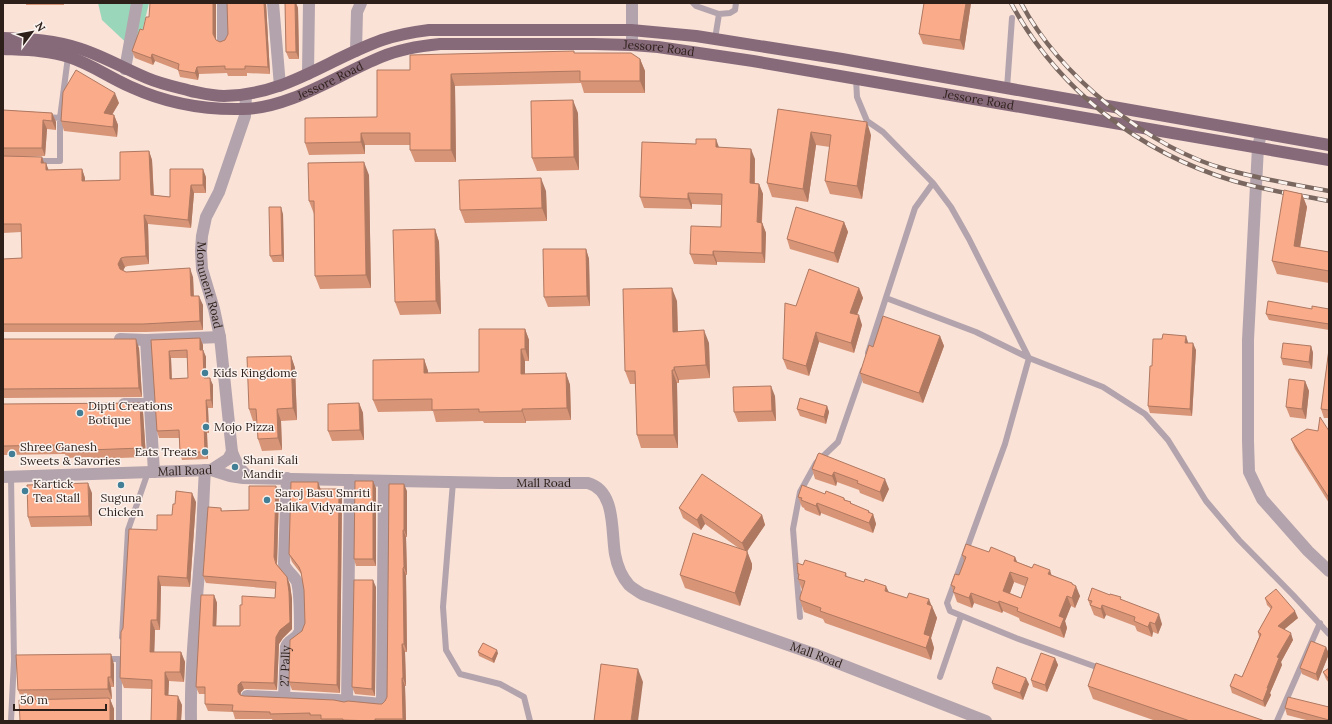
<svg xmlns="http://www.w3.org/2000/svg" width="1332" height="724" viewBox="0 0 1332 724" font-family="Lora,serif">
<style>
.green{fill:#9ad6ba}
.lines{fill:none;stroke-linecap:round;stroke-linejoin:round}
.service{stroke:#b3a3ac;stroke-width:6}
.minor{stroke:#b3a3ac;stroke-width:12}
.tertiary{stroke:#b3a3ac;stroke-width:12}
.primary{stroke:#866a7a;stroke-width:12}
.rail-casing{stroke:#7a6860;stroke-width:4.5}
.rail{stroke:#fbf3ef;stroke-width:3;stroke-dasharray:9;stroke-linecap:butt}
.wall{fill:#d79477;fill-rule:evenodd}
.shaded-wall{fill:#af7861}
.building{fill:#faac8a;stroke:#af7861;fill-rule:evenodd}
.poi-dot{fill:#427f96;stroke:#fbf3ef;stroke-width:1.5}
.labels{text-anchor:middle;stroke-width:3;stroke-linejoin:round;paint-order:stroke}
.street-label{font-size:12px;fill:#2d1f19;stroke:#fbf3ef}
.poi-label{font-size:12px;fill:#2d1f19;stroke:#fbf3ef;text-anchor:start}
</style>
<rect width="100%" height="100%" fill="#fae2d7"/>
<path class="green" d="M98 3H149L143 28 134 50 102 20Z"/>
<g class="lines">
<path class="service" d="M693 3 696 6 719 14 715 39
M719 14 730 13 735 10 736 3
M856 79 857 97 867 121 883 132 933 183 915 208 868 353
M1007 88 1012 18
M47 117 60 118 68 57
M36 161H60V118
M933 183 951 207 969 239 1029 358 1005 444 947 603 950 611 1016 638 1102 669
M886 298 976 332 1029 358 1103 387 1145 414 1168 440 1206 501 1239 540 1293 595 1329 634
M453 482 443 607 446 650 460 674 500 684 524 697 530 721
M800 617 793 529 800 492 816 463 838 442 863 370
M122 637 128 530 148 472
M105 659H119V721
M940 677 961 616
M11 721 14 660 11 477
M1277 721 1320 623"/>
<g class="minor">
<path d="M223 3V41"/>
<path d="M273 3 280 86"/>
<path d="M356 51 357 12 361 3"/>
<path d="M125 69 137 3"/>
<path d="M308 74 309 3"/>
<path id="s1" d="M246 95 245 116 219 192 206 217 202 236 201 251 202 269 214 309 220 337 232 452 238 466 249 478"/>
<path d="M120 339 146 340 220 337"/>
<path d="M146 340 154 472"/>
<path d="M124 404H150"/>
<path d="M211 470 228 459 232 452"/>
<path id="s2" d="M3 477 211 470 230 476 243 478 500 483H588C616 491 611 530 615 554 617 565 622 577 629 585 633 589 638 591 642 594L817 655 986 721"/>
<path d="M247 696 337 700 382 704 384 481"/>
<path id="s3" d="M284 698 286 647C288 639 297 640 300 631 300 620 300 592 297 582 294 575 287 572 284 564L287 478"/>
<path d="M347 702 350 480"/>
<path d="M191 721C190 667 196 613 200 559 203 529 203 499 205 470"/>
</g>
<path class="tertiary" d="M632 3V45
M1261 134 1258 147 1248 340V441L1249 472 1262 499 1308 551 1329 571"/>
<g class="primary">
<path d="M3 38C30 39 55 40 81 49 103 56 125 69 147 78 161 84 176 87 191 91 201 93 213 96 224 96 286 95 326 60 382 40 397 35 413 32 429 30H631L696 36 842 59 1329 145"/>
<path id="s4" d="M3 49C24 50 48 50 69 57 91 64 110 78 131 87 166 103 206 110 243 109 291 108 337 75 381 57 400 49 419 46 440 44H593L632 45 658 47 753 61 1329 160"/>
</g>
<defs>
<path id="rail" d="M1011 3C1058 90 1140 153 1234 181 1265 190 1298 195 1329 201
M1021 3C1060 76 1148 148 1228 170 1261 179 1295 185 1329 191"/>
</defs>
<use href="#rail" class="rail-casing"/>
<use href="#rail" class="rail"/>
</g>
<path class="wall" d="M3 3H22L3 4Z
M26 3H64V5H26Z
M216 3V40L220 42 225 40 228 34 227 3H266L270 74 247 73V76H228L227 73 199 74 198 80 180 77 178 70 155 61 153 65 135 58 132 51 143 30 149 17Z
M285 3H296L298 8 299 59H289L286 52Z
M971 3 964 50 923 44 919 34Z
M575 53 640 59 645 71V93H584L581 83 455 86 456 162H415L410 150V145H365V154L309 155 305 143 377 117 410 70Z
M119 103 112 115H114L118 125 117 137 64 131 61 121Z
M778 109 871 135 862 199 830 194 825 181 830 147 816 145 808 202 772 197 767 183Z
M3 110 52 113 56 122V130L47 129 45 156 17 157H42L44 163H46L48 170 82 169 85 178V181L120 180 149 151 152 160 154 195 170 197V169L206 177V193H194L191 228 148 224 149 264 128 266 125 267 123 270 126 272 193 277 194 296 203 305V330L146 332H3V259L22 258 21 232 3 233Z
M578 113 579 170 537 171 532 158Z
M719 147 755 159V183L759 184 763 194 762 222 766 233 765 263 717 262V265L694 264 690 254 721 227V205L692 204V209L644 208 640 197Z
M369 175 371 288 320 289 315 276 314 214 309 201Z
M546 191 547 221 465 223 460 210Z
M1302 194 1307 207 1300 247 1329 252V283L1277 274 1272 261Z
M283 214 284 262H273L270 256Z
M844 222 848 232 838 263 790 249 787 239Z
M435 229 439 242 441 314 400 315 395 302Z
M586 249 589 259 590 306 548 307 544 297Z
M859 288 863 298 857 315 862 325 854 353 819 342 809 376 787 369 783 359 796 306Z
M677 301 678 332 709 343 710 378 679 380V383H677L678 448H641L637 435 636 384H630L625 371Z
M1312 309H1329V330L1269 320 1266 314Z
M525 329 529 340V361H525V374L566 373 570 385 571 420 526 421V423H484L483 421 436 422 433 411 378 412 373 400 424 359 428 371V373L479 372Z
M940 336 944 346 923 403 863 383 860 373Z
M200 338 203 345V350L206 357V378L213 385V408H208L209 433H207L208 459 182 460 180 452 179 438H159L157 431 151 340ZM171 358H188V378L172 379Z
M3 339 139 348 142 397 3 398Z
M1188 343 1196 350 1192 416 1150 413 1148 406 1152 366Z
M1311 346 1313 353 1312 369 1283 365 1281 358Z
M1329 349V418H1324L1321 409Z
M291 356 295 368 297 420 281 421 282 450 262 451 258 439 257 421H253L249 409Z
M1305 381 1309 391 1306 419 1290 417 1286 407Z
M775 396 776 421 738 422 734 412Z
M140 403 143 412 146 457 92 459 91 457 66 458 65 454 3 455V404Z
M359 403 363 413 364 440 332 441 328 431Z
M827 406 829 412 826 424 800 416 797 409Z
M1318 431H1329V503L1295 449 1291 439Z
M818 454 889 489 883 502 860 493 859 490 837 482 836 486 815 479 812 469Z
M376 488V566H356L354 559Z
M321 489H339L342 497 340 693 292 690 289 682 302 631 305 623 304 590 302 575 292 562 289 554Z
M407 491V537H406L407 575H406L407 652H405L406 686H405L406 721H273L272 719H235L233 712 208 711 205 704V694H199L196 687 214 595 217 603 216 626H240L242 605 275 598V589L206 583 203 576 221 508 222 511 249 510 279 493 277 564 287 577 290 585 292 599V629L283 638 279 644 277 690 244 689 241 692 240 695 244 696 379 704H382L385 701 387 697Z
M92 493V526L31 527 28 517Z
M825 494 844 498 845 500 851 502V504L869 511 870 513 873 514 876 524 873 533 821 513 820 516 805 510 804 508 802 507 798 497Z
M196 502 190 587 161 586 160 630H155L154 652H181L185 662 184 682 169 681 168 695 182 705 181 721H151L152 689 124 688 120 678 123 628 157 530 172 515 175 504Z
M679 508 762 515 765 525 747 551 752 564V568L740 606 685 588 680 575 740 549 705 524 701 530 683 518Z
M989 552 1015 557 1017 562 1052 575 1073 585 1080 596 1075 608 1071 606 1065 621 1067 628 1064 638 1020 621 1019 618 1003 611 1002 613 974 603 972 608 957 602 951 585 959 575 964 561 962 555ZM1014 582 1025 586 1021 598 1010 593Z
M803 565 846 573 847 577 889 593 931 605 937 618 931 638 934 648 931 660 825 623 823 619 804 612 800 600 802 590 798 579 799 576 798 574Z
M376 587 375 696 355 694 352 687Z
M1265 598 1298 618 1284 629 1293 640 1281 662 1282 665 1270 693 1271 695 1265 707 1232 693 1230 686 1242 677 1259 637 1258 632 1271 609 1267 605Z
M1121 599 1162 624 1158 634 1153 632 1152 637 1137 631 1135 626 1106 615 1104 619 1094 615 1088 600Z
M1326 647 1329 654 1318 681 1302 674 1300 668Z
M478 652 498 653 494 663 479 656Z
M1055 658 1058 665 1047 692 1033 687 1031 680Z
M114 664V687H111L112 699H110L114 709 22 700 18 690Z
M1329 668V683L1326 679 1323 672Z
M992 683 1029 684 1023 700 994 689Z
M1088 686 1265 721H1156L1093 699Z
M1329 707V721H1310L1287 715 1285 708Z"/>
<path class="shaded-wall" d="M213 3H216V41L213 34Z
M264 3H266L270 74 268 67Z
M295 3H296L298 8 299 59 296 52Z
M966 3H971L964 50 960 40Z
M152 54 155 61 153 65 151 58Z
M640 59 645 71V93L640 81Z
M197 67 199 74 198 80 195 73Z
M451 74 455 86 456 162 451 150Z
M115 93 119 103 107 123 104 113Z
M573 100 578 113 579 170 574 157Z
M52 113 56 122V130L52 121Z
M114 115 118 125 117 137 113 127Z
M43 120 47 129 45 156 42 148Z
M867 122 871 135 862 199 857 186Z
M811 132 816 145 808 202 803 189Z
M361 133 365 145V154L361 142Z
M716 139 720 150 716 147Z
M751 149 755 159 754 194 750 183Z
M149 151 152 160 154 203 151 195Z
M42 157 45 166 41 163Z
M364 162 369 175 371 288 366 275Z
M46 163 49 171 46 170Z
M82 169 85 178V190L82 181Z
M203 169 206 177V193L203 185Z
M541 178 546 191 547 221 542 208Z
M759 184 763 194 761 233 757 222Z
M191 185 194 193 191 228 188 220Z
M688 193 692 204V209L688 199Z
M1302 194 1307 207 1298 259 1294 246Z
M281 207 283 214 284 262 282 255Z
M144 215 148 224 149 264 146 256Z
M844 222 848 232 838 263 834 253Z
M762 223 766 233 765 263 762 253Z
M435 229 439 242 441 314 436 301Z
M586 249 589 259 590 306 587 296Z
M713 251 717 262V265L713 255Z
M121 258 125 267 122 273 118 264Z
M190 268 193 277 194 305 191 296Z
M672 288 677 301 678 345 673 332Z
M859 288 863 298 854 323 850 313Z
M199 296 203 305V330L200 321Z
M859 315 862 325 854 353 851 343Z
M525 329 529 340V361L525 349Z
M704 330 709 343 710 378 706 365Z
M816 332 819 342 809 376 806 366Z
M940 336 944 346 923 403 919 393Z
M1186 336 1188 342V349L1185 343Z
M200 338 203 345V357L200 350Z
M136 339 139 348 142 397 139 388Z
M1193 343 1196 350 1192 416 1190 409Z
M1311 346 1313 353 1312 369 1309 362Z
M521 349 525 361V386L521 374Z
M203 350 206 357V385L204 378Z
M169 351 171 358 172 386 170 379Z
M291 356 295 368 297 420 293 408Z
M424 359 428 371 429 385 424 373Z
M674 367 679 380V383L674 370Z
M672 370 677 383 678 448 674 435Z
M566 373 570 385 571 420 567 408Z
M210 378 213 385V408L211 400Z
M1305 381 1309 391 1306 419 1302 409Z
M771 386 775 396 776 421 772 411Z
M206 400 208 408 209 433 207 425Z
M140 403 143 412 146 457 142 448Z
M359 403 363 413 364 440 360 430Z
M827 406 829 412 826 424 824 417Z
M277 409 281 421 282 450 278 438Z
M522 409 526 421V423L522 411Z
M204 425 207 433 208 459 205 452Z
M834 472 837 482 836 486 832 476Z
M885 479 889 489 883 502 880 492Z
M373 481 376 488V566L373 559Z
M318 482 321 490 318 489Z
M88 483 92 493V526L89 516Z
M404 484 407 491V537L404 530Z
M276 486 279 493 277 564 274 557Z
M339 489 342 497 340 693 337 685Z
M192 493 196 502 190 587 187 578Z
M817 503 821 513 820 516 816 506Z
M869 511 871 517 873 514 876 524 873 533 869 523 868 512Z
M701 514 705 524 701 530 697 520Z
M762 515 765 525 746 553 742 543Z
M403 530 406 537 407 575 404 567Z
M747 551 752 564V568L740 606 735 593Z
M1015 557 1019 567 1014 561Z
M403 568 406 575 407 652 404 644Z
M1050 570 1053 580 1048 574Z
M1010 572 1014 582 1007 601 1003 591Z
M158 576 161 586 160 630 157 620Z
M287 577 290 585 292 599V629L283 638 279 644 277 690 274 683 276 637Z
M373 580 376 587 375 696 372 689Z
M1072 583 1075 590 1076 586 1080 596 1075 608 1072 598Z
M886 586 891 597 885 591Z
M971 593 974 603 972 608 969 598Z
M214 595 217 603 216 634 213 626Z
M1067 596 1071 606 1065 621 1067 628 1064 638 1060 628 1059 616Z
M929 599 932 607V606L937 618 931 638 934 648 931 660 926 648 924 634 927 604Z
M999 601 1003 611 1002 613 998 603Z
M1102 605 1106 615 1104 619 1101 609Z
M1295 611 1298 618 1280 633 1278 626Z
M1159 614 1162 624 1158 634 1155 624Z
M151 620 155 630 154 662 150 652Z
M1150 622 1153 632 1152 637 1148 627Z
M1291 633 1293 640 1281 662 1282 665 1270 693 1271 695 1265 707 1263 701 1277 657Z
M402 644 405 652 406 686 403 678Z
M1326 647 1329 654 1318 681 1316 674Z
M497 650 498 653 494 663 492 659Z
M181 652 185 662 184 682 180 672Z
M111 654 114 664V687L111 677Z
M1055 658 1058 665 1047 692 1045 685Z
M638 669 643 682 638 721H631Z
M165 672 169 681 168 705 165 695Z
M108 677 111 687 112 699 108 689Z
M402 678 405 686 406 721H404L403 719Z
M1026 678 1029 684 1023 700 1020 693Z
M241 682 244 689 241 692 240 699 238 692V685Z
M178 696 182 705 181 721H177Z
M110 699 114 709V721H110Z"/>
<path class="building" d="M150 3H213V34L216 40 220 42 225 40 228 34 227 3H264L268 67 245 66V69H225V66L197 67 195 73 178 70 179 64 152 54 151 58 132 51 140 29 143 30 146 17H149Z
M285 3H295L296 52H286Z
M924 3H966L960 40 919 34Z
M574 51V53H631L640 59V81H580V71L451 74V150H410V133H361V142L305 143V118L377 117V70H410V55Z
M76 70 115 93 104 113 114 115 113 127 61 121 63 92Z
M573 100 574 157 532 158 531 101Z
M778 109 867 122 857 186 825 181 831 135 811 132 803 189 767 183Z
M3 110 52 113V121L43 120 42 148H3Z
M696 139H716V147L751 149 750 183 759 184 757 222 762 223V253L713 251V255L690 254 691 226 721 227 722 194 688 193V199L640 197 642 142 696 144Z
M149 151 151 195 170 197V169H203V185H191L188 220 144 215 146 256 125 257 121 258 118 264 120 269 126 272 190 268 191 296H199L200 321 143 324H3V259L22 258 21 224H3V156L42 157 41 163H46V170L82 169V181L120 180V152Z
M364 162 366 275 315 276 314 201H309L308 163Z
M541 178 542 208 460 210 459 180Z
M1284 190 1302 194 1294 246 1329 252V271L1272 261Z
M269 207H281L282 255 270 256Z
M796 207 844 222 834 253 787 239Z
M435 229 436 301 395 302 393 230Z
M543 249H586L587 296 544 297Z
M809 269 859 288 850 313 859 315 851 343 816 332 806 366 783 359 785 303 796 306Z
M672 288 673 332 704 330 706 365 674 367V370H672L674 435H637L635 371H625L623 289Z
M1268 301 1312 309V306L1329 309V324L1266 314Z
M883 316 940 336 919 393 860 373 869 345 873 347Z
M479 329H525V349H521V374L566 373 567 408 522 409V411L479 412V409L432 410V399L373 400V360L424 359V373L479 372Z
M1163 334 1186 336 1185 343H1193L1190 409 1148 406 1150 366H1152L1153 339H1162Z
M200 338V350H203L204 378H210L211 400H206L207 425H204L205 452H180L179 430 157 431 151 340ZM187 350 188 378 170 379 169 351Z
M3 339H136L139 388 3 389Z
M1283 343 1311 346 1309 362 1281 358Z
M1329 349V410L1321 409Z
M291 356 293 408 277 409 278 438 258 439 256 409H249L247 357Z
M1289 379 1305 381 1302 409 1286 407Z
M771 386 772 411 734 412 733 387Z
M800 398 827 406 824 417 797 409Z
M140 403 142 448 88 450V448L63 449V445L3 446V404Z
M359 403 360 430 328 431V404Z
M1320 417 1329 431V498L1291 439 1307 429 1318 431Z
M819 453 885 479 880 492 857 483 858 481 834 472 832 476 812 469 818 454Z
M702 474 762 515 742 543 701 514 697 520 679 508Z
M355 481H373V559H354Z
M291 482H318V489H339L337 685 289 682 290 640 302 631 305 623 304 590 301 572 299 567 289 554Z
M88 483 89 516 28 517 27 485Z
M389 484H404V530H403L404 567 403 568 404 644H402L403 678H402L403 719H375V721L343 720V719H321V715H310V713L270 714V712L232 711 233 705 205 704V687H196L201 595H214L213 626H240V605H242V596L275 598 276 582 203 576 208 507 221 508V511L249 510V486H276L274 557 276 564 287 577 289 592 290 622 280 630 276 637 274 683 241 682 238 685V692L240 695 244 696 334 700 344 702 348 701 379 704H382L385 701 387 697Z
M802 485 825 494 826 491 844 498V500L851 502 850 503 869 511 868 512 873 514 869 523 817 503 816 506 801 500 802 498 798 497Z
M176 491 192 493 187 578 158 576 157 620H151L150 652H181L180 672H165V695L178 696 177 721H151L152 680 120 678 121 632 123 628 129 529 157 530V515H172L173 504H175Z
M693 533 747 551V555L735 593 680 575Z
M966 544 989 552 991 547 1015 557 1014 561 1032 568 1034 564 1050 570 1048 574 1072 583V584L1076 586 1072 598 1067 596 1059 616 1064 618 1060 628 1017 611 1018 608 999 601 998 603 971 593 969 598 953 592 955 587 951 585 955 574 959 575 966 557 962 555ZM1010 572 1028 578 1021 598 1003 591Z
M805 560 846 573 845 576 864 582 865 579 886 586 885 591 907 598 909 593 929 599 927 604 932 606 924 634 930 636 926 648 820 611 821 608 800 600V597L805 581 798 579 799 574H798L797 563 803 565Z
M354 580H373L372 689 352 687Z
M1092 588 1110 595V594L1121 597 1120 599 1159 614 1155 624 1150 622 1148 627 1134 621 1135 617 1102 605 1101 609 1090 605 1092 601 1088 600Z
M1276 589 1295 611 1278 626 1291 633 1277 657 1279 658 1267 688H1268L1263 701 1230 686 1235 674 1242 677 1261 634 1258 632 1272 607 1265 598Z
M1311 641 1326 647 1316 674 1300 668Z
M483 643 497 650 492 659 478 652Z
M1041 653 1055 658 1045 685 1031 680Z
M111 654V677H108V689L18 690 16 655Z
M1096 663 1265 721H1190L1088 686Z
M601 664 638 669 631 721H594Z
M997 667 1026 678 1020 693 992 683Z
M1329 668V679L1323 672Z
M1288 697 1329 707V720L1285 708Z
M108 698 110 699V721H20L19 700Z"/>
<g class="poi-dot">
<circle cx="205" cy="373" r="4"/>
<circle cx="80" cy="413" r="4"/>
<circle cx="206" cy="427" r="4"/>
<circle cx="205" cy="452" r="4"/>
<circle cx="12" cy="454" r="4"/>
<circle cx="235" cy="467" r="4"/>
<circle cx="121" cy="485" r="4"/>
<circle cx="25" cy="491" r="4"/>
<circle cx="267" cy="500" r="4"/>
</g>
<g class="labels">
<g class="street-label">
<text dy="4" stroke="none"><textPath href="#s4" startOffset="679">Jessore Road</textPath></text>
<text dy="4" stroke="none"><textPath href="#s4" startOffset="343">Jessore Road</textPath></text>
<text dy="4" stroke="none"><textPath href="#s4" startOffset="1003">Jessore Road</textPath></text>
<text dy="4" stroke="none"><textPath href="#s1" startOffset="199">Monunent Road</textPath></text>
<text dy="4" stroke="none"><textPath href="#s2" startOffset="182">Mall Road</textPath></text>
<text dy="4" stroke="none"><textPath href="#s2" startOffset="542">Mall Road</textPath></text>
<text dy="4" stroke="none"><textPath href="#s2" startOffset="902">Mall Road</textPath></text>
<text dy="4" stroke="none"><textPath href="#s3" startOffset="32">27 Pally</textPath></text>
</g>
<g class="poi-label">
<text x="213" y="377">Kids Kingdome</text>
<text x="88" y="410">Dipti Creations<tspan x="88" dy="14">Botique</tspan></text>
<text x="214" y="431">Mojo Pizza</text>
<text x="20" y="451">Shree Ganesh<tspan x="20" dy="14">Sweets &amp; Savories</tspan></text>
<text x="197" y="456" text-anchor="end">Eats Treats</text>
<text x="243" y="464">Shani Kali<tspan x="243" dy="14">Mandir</tspan></text>
<text x="33" y="488">Kartick<tspan x="33" dy="14">Tea Stall</tspan></text>
<text x="275" y="497">Saroj Basu Smriti<tspan x="275" dy="14">Balika Vidyamandir</tspan></text>
<text x="121" y="502" text-anchor="middle">Suguna<tspan x="121" dy="14">Chicken</tspan></text>
</g>
</g>
<rect width="1332" height="724" fill="none" stroke="#2d1f19" stroke-width="8"/>
<g transform="translate(32 32) rotate(58)" stroke="#fbf3ef" stroke-width="3" paint-order="stroke">
<path d="M0-3L7 15L0 10L-7 15Z" fill="#2d1f19"/>
<text y="-6" font-size="11" font-weight="bold" text-anchor="middle" fill="#2d1f19">N</text>
</g>
<path d="M14 704v6h92v-6" fill="none" stroke="#2d1f19" stroke-width="2"/>
<text x="20" y="704" font-size="12" fill="#2d1f19" stroke="#fbf3ef" stroke-width="3" paint-order="stroke">50 m</text>
</svg>
